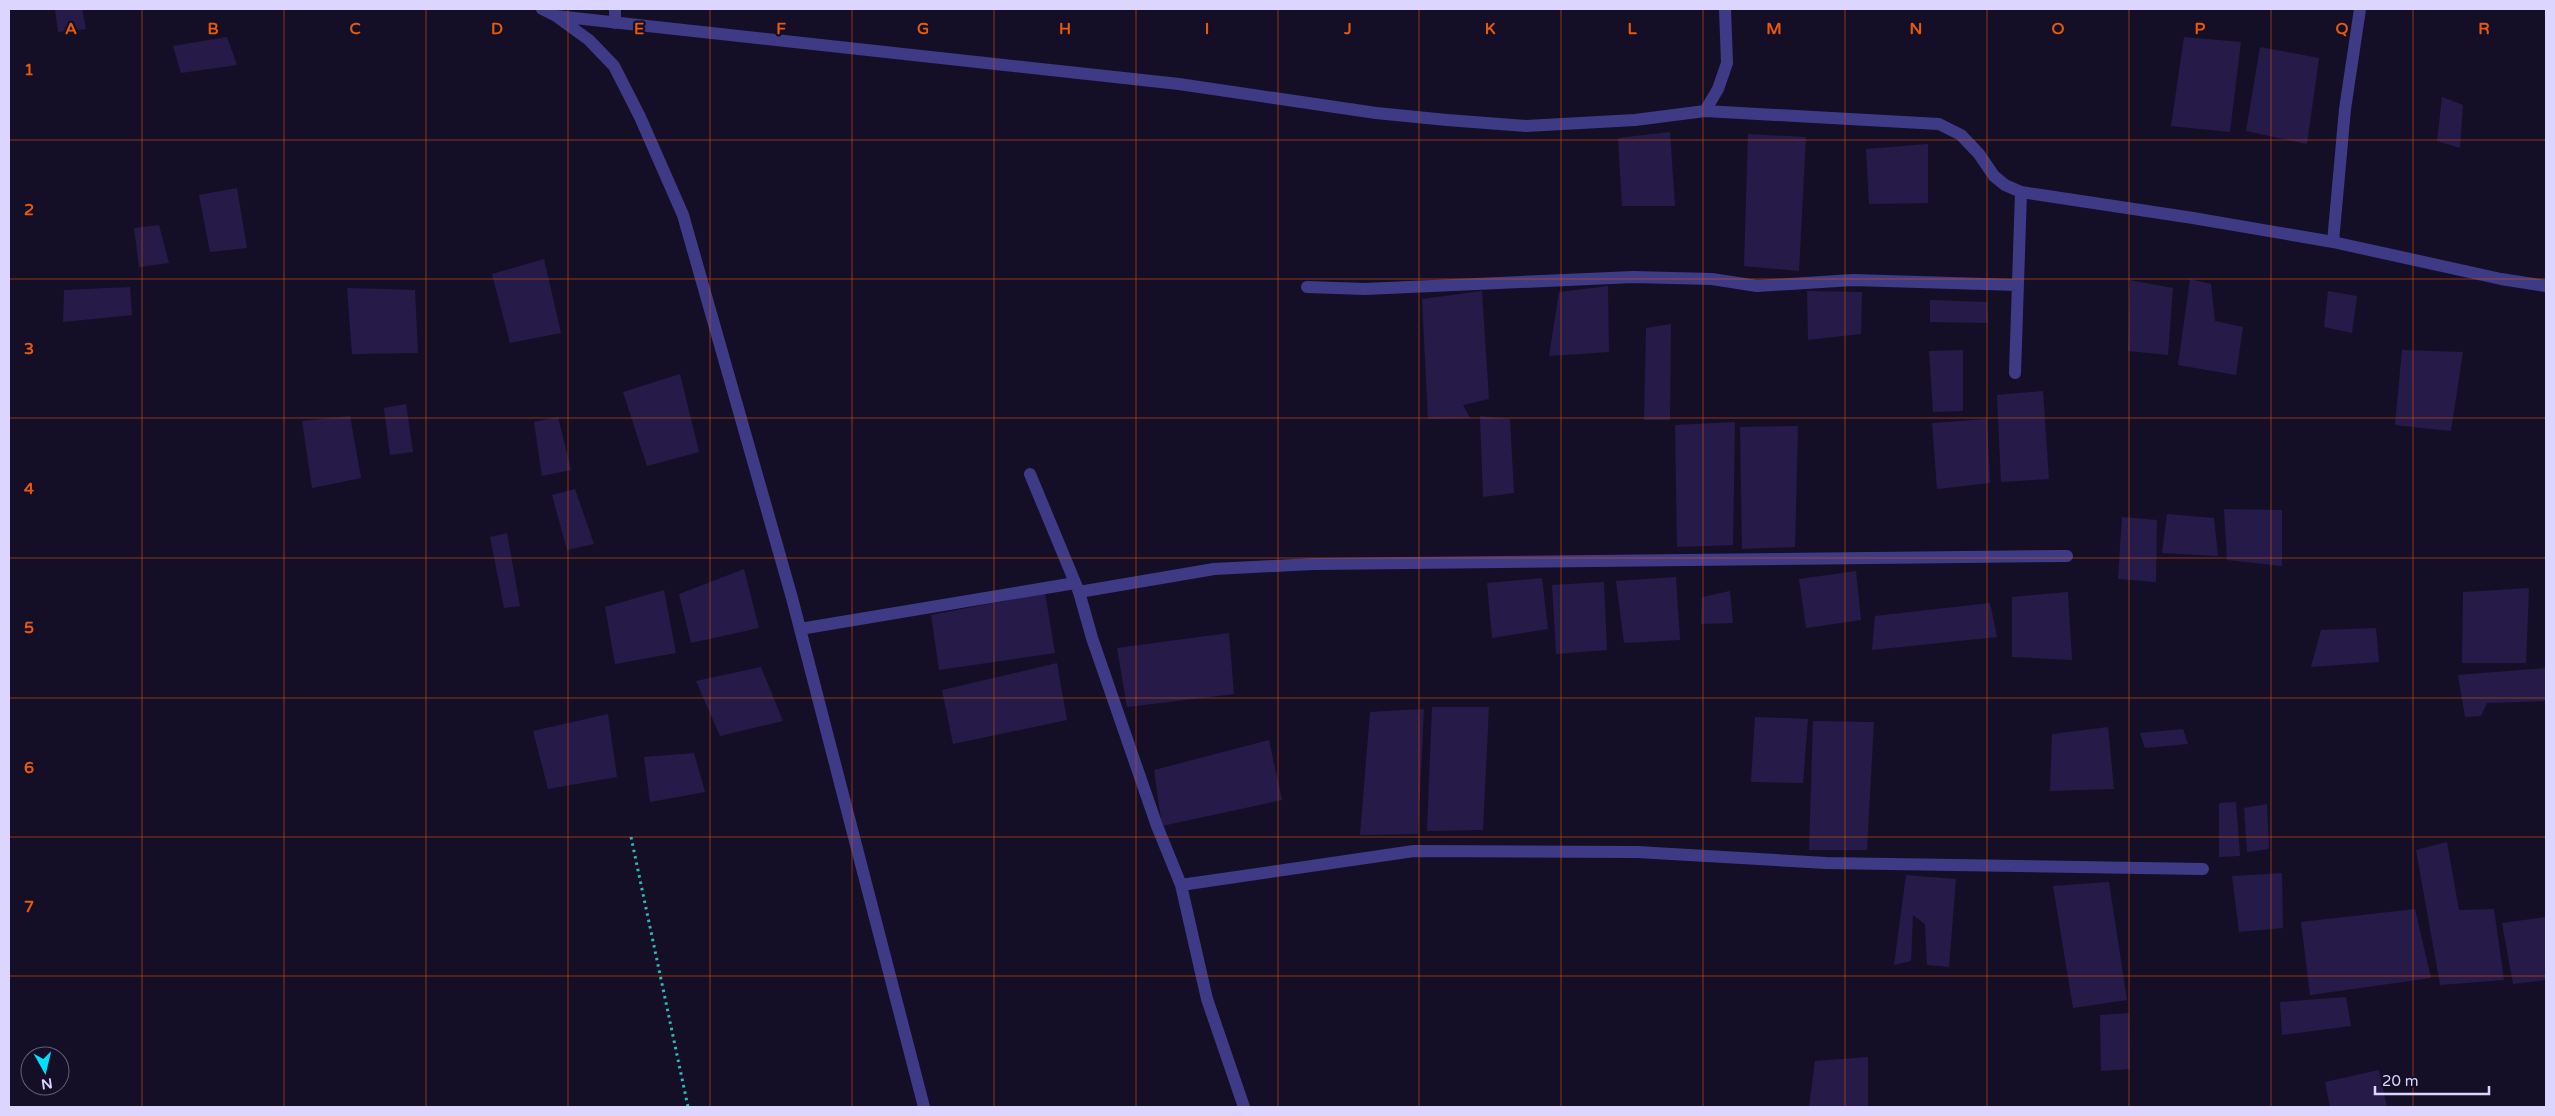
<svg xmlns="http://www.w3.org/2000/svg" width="2555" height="1116" viewBox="0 0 2555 1116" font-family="'Varela Round',sans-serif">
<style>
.building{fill:#261b48}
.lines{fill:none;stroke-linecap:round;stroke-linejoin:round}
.path{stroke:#2fb9b5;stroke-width:3;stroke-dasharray:2.5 4;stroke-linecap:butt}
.minor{stroke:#3f3a86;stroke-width:12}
.grid{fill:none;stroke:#e8590c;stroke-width:1;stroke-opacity:0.55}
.grid-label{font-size:16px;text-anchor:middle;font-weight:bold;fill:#e8590c;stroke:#140f27;stroke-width:4.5;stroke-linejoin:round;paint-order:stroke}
</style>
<rect width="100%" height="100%" fill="#140f27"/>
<path class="building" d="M55 9H82L86 29 58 32Z
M227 37 237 65 181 73 173 46Z
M2184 37 2241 42 2230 132 2171 126Z
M2260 47 2319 58 2307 144 2246 131Z
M2442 97 2463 105 2460 148 2437 141Z
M1670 132 1675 206H1622L1618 138Z
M1748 134 1806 137 1799 271 1744 266Z
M1928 144V203L1869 204 1866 149Z
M237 188 247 248 210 252 199 195Z
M159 225 169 263 139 267 134 228Z
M544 259 561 333 510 343 492 274Z
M2190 279 2211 284 2215 321 2243 327 2236 375 2178 365Z
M2130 280 2173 288 2168 355 2128 351Z
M1608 286 1609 352 1549 356 1559 292Z
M130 287 132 315 63 322 64 290Z
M347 288 415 290 418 353 352 354Z
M1482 291 1489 399 1463 405 1470 418 1428 419 1422 299Z
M1807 291 1862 292 1861 334 1808 340Z
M2328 291 2357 296 2352 333 2324 327Z
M1930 300 1987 302 1988 323 1930 322Z
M1671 324 1670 420H1644L1646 328Z
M1963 350V411L1933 412 1929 351Z
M2402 350 2463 352 2451 431 2395 425Z
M680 374 699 452 647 466 623 392Z
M2043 391 2049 479 2001 482 1997 395Z
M406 404 413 452 390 455 384 408Z
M350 416 361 478 312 488 302 421Z
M1480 416 1510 419 1514 493 1483 497Z
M558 417 571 470 542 476 534 422Z
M1987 419 1990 483 1937 489 1932 423Z
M1735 422 1733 545 1677 547 1675 425Z
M1798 426 1795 547 1742 549 1740 427Z
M575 489 594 544 567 550 552 495Z
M2224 509 2282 510V566L2227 560Z
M2167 514 2214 518 2218 556 2162 553Z
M2122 517 2157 520 2156 582 2118 579Z
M507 533 520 606 504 608 490 537Z
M744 569 759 628 691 643 679 594Z
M1856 571 1861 620 1806 628 1799 579Z
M1676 577 1680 640 1624 643 1616 581Z
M1542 578 1548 629 1492 638 1487 583Z
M1604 582 1607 650 1556 654 1552 585Z
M2529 588 2526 663H2462L2463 592Z
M664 590 676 653 615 664 605 607Z
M1730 591 1733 623 1701 624 1702 597Z
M2068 592 2072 660 2012 657V597Z
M1045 593 1055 653 939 670 931 615Z
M1990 603 1997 637 1872 650 1875 616Z
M2376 628 2379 662 2311 667 2321 630Z
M1229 633 1234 694 1127 707 1117 648Z
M1057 663 1067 720 953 744 942 690Z
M761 667 783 721 720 736 696 681Z
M2546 668V701L2487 703 2481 716 2465 717 2458 675Z
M1432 707H1489L1483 830 1427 831Z
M1424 709 1418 834 1360 835 1370 712Z
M608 714 617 777 548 789 533 731Z
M1755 717 1808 719 1803 783 1751 782Z
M1813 721 1874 722 1867 850H1809Z
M2108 727 2114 789 2050 791 2052 734Z
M2183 729 2188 744 2145 748 2140 733Z
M1269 740 1282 800 1162 826 1154 770Z
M694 753 705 792 650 802 644 757Z
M2236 802 2240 856 2219 857V803Z
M2267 804 2269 849 2247 852 2244 808Z
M2447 842 2459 910 2494 909 2504 980 2440 985 2416 850Z
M2282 873 2283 928 2239 932 2232 876Z
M1906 875 1956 879 1949 967 1927 965 1925 924 1913 915 1911 961 1894 965Z
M2109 882 2127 1000 2073 1008 2053 886Z
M2415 909 2431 978 2310 995 2301 922Z
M2546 917V980L2513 984 2502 923Z
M2346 997 2351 1026 2282 1035 2280 1002Z
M2129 1013 2130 1069 2101 1071 2100 1015Z
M1868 1057V1107H1809L1815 1061Z
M2379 1070 2387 1107H2330L2325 1082Z"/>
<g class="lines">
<path class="path" d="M631 837 688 1107"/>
<path class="minor" d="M542 9 556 16 589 40 614 66 640 117 683 215 792 598 924 1107
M615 9V23
M556 16 1179 84 1376 113 1447 120 1526 126 1635 120 1705 111 1939 124 1961 135 1979 154 1994 176 2005 185 2021 192 2193 218 2333 242 2501 279 2546 286
M1705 111 1718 89 1727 63 1725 9
M2333 242 2345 109 2360 9
M1307 287 1365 289 1633 277 1712 279 1757 286 1853 280 2018 285
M2015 373 2021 192
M1030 474 1079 592 1092 638 1157 826 1181 885 1207 999 1244 1107
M1079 592 1214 569 1313 564 2067 556
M800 629 1075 583
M1181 885 1414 851 1637 852 1826 863 2203 869"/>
</g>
<path class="grid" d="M142 9V1107M284 9V1107M426 9V1107M568 9V1107M710 9V1107M852 9V1107M994 9V1107M1136 9V1107M1278 9V1107M1419 9V1107M1561 9V1107M1703 9V1107M1845 9V1107M1987 9V1107M2129 9V1107M2271 9V1107M2413 9V1107M9 140H2546M9 279H2546M9 418H2546M9 558H2546M9 698H2546M9 837H2546M9 976H2546"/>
<g class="grid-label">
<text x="71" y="34">A</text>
<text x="213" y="34">B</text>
<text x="355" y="34">C</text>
<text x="497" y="34">D</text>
<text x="639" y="34">E</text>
<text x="781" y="34">F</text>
<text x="923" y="34">G</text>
<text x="1065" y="34">H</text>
<text x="1207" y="34">I</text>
<text x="1348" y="34">J</text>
<text x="1490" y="34">K</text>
<text x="1632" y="34">L</text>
<text x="1774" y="34">M</text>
<text x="1916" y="34">N</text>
<text x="2058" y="34">O</text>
<text x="2200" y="34">P</text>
<text x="2342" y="34">Q</text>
<text x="2484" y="34">R</text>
<text x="29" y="75">1</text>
<text x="29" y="215">2</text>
<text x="29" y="354">3</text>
<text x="29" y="494">4</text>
<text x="29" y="633">5</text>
<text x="29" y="773">6</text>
<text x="29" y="912">7</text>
</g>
<rect width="2555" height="1116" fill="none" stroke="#dbd5ff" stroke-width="20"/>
<g transform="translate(45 1071) rotate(172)"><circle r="24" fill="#140f27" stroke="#645e7d"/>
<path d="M0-4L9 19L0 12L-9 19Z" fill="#01deff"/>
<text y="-8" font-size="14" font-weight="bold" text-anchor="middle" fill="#dbd5ff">N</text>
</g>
<path d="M2375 1086v8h114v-8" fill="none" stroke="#dbd5ff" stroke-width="2.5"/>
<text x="2382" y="1086" font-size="15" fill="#dbd5ff" stroke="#140f27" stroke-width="4" paint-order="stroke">20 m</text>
</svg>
